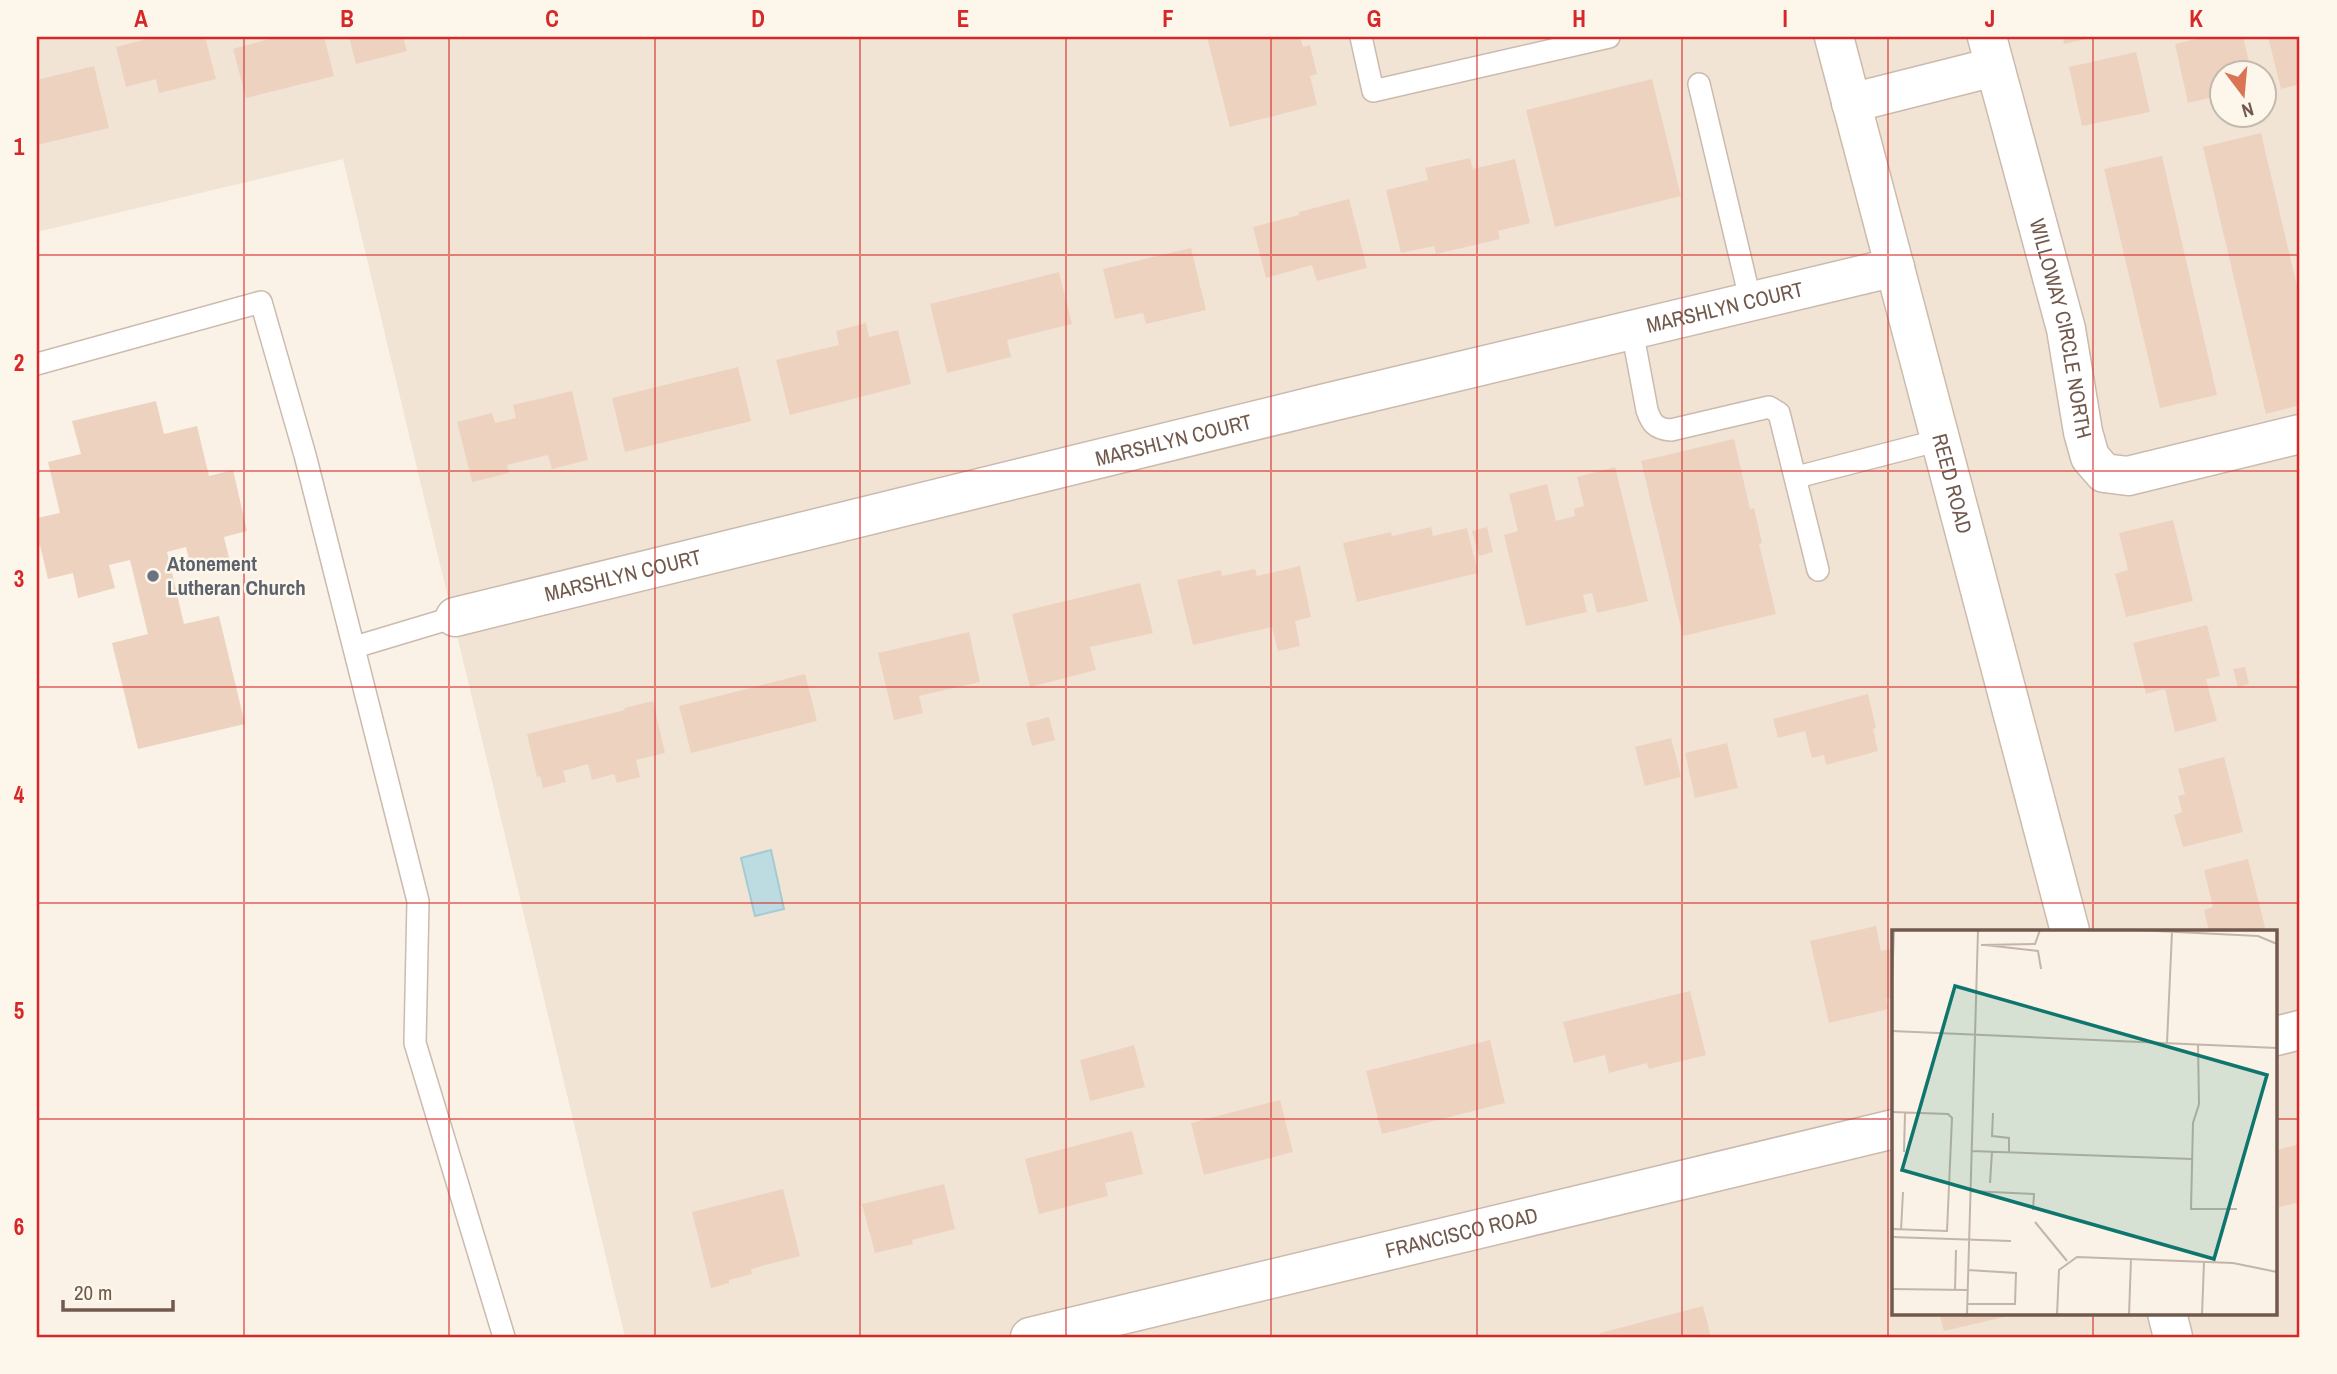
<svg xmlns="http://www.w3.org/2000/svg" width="2337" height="1374" viewBox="0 0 2337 1374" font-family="'Archivo Narrow',sans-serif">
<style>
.residential{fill:#f1e4d5;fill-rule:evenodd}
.water{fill:#bcdce2;stroke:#a3cbd3;stroke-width:2}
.building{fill:#edd2c0}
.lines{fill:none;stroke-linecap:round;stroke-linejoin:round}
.service-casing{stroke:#cbbaad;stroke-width:24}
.minor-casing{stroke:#cbbaad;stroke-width:41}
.secondary-casing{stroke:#cdbbab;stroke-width:41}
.service{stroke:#fff;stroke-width:21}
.minor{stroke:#fff;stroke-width:38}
.secondary{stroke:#fff;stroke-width:38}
.grid{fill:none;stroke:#d62828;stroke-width:2;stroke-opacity:0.55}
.worship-dot{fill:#6b7280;stroke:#fdf7eb;stroke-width:2.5}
.labels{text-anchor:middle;stroke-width:5;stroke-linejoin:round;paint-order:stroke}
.street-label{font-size:21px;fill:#715a4d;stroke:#fdf7eb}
.worship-label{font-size:21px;font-weight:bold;fill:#5b616d;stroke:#fdf7eb;text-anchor:start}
.inset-road{fill:none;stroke:#c3b5a9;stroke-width:2}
.view{fill:#0f766e;fill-opacity:0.15;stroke:#0f766e;stroke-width:3.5}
.inset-edge{fill:none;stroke:#715a4d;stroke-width:3.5}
.neatline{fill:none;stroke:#d62828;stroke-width:2.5}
.grid-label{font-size:23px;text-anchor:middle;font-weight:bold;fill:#d62828}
</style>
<rect width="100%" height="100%" fill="#faf2e6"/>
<path class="residential" d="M37 37H2300V1337H625L343 159 37 232ZM2222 74H2264V116H2222ZM1894 931H2276V1313H1894Z"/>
<path class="water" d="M771 850 784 909 755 916 741 858Z"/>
<path class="building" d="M155 37H205L216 79 159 93 156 79 126 87 116 47Z
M276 37H324L334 76 246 98 233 49Z
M349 37H403L407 51 356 64Z
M1207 37H1300L1303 47 1310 45 1317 74 1310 76 1317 105 1230 127Z
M2063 37H2091V38L2064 44Z
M2204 37H2243L2252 74H2222V95L2188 103 2175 44Z
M2268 37H2300V84L2281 89Z
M2136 52 2150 112 2082 126 2069 67Z
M94 66 109 128 37 145V92L39 91 37 80Z
M1652 79 1681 196 1555 227 1526 110Z
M2261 133 2300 299V405L2266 414 2203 147Z
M2162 156 2217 395 2160 408 2104 169Z
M1470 158 1473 169 1515 159 1530 223 1498 231 1500 239 1436 254 1434 246 1401 253 1386 190 1428 180 1425 168Z
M1349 199 1367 268 1317 281 1312 265 1266 278 1253 227 1299 215V212Z
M1191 248 1206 310 1146 324 1143 313 1115 319 1103 269Z
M1059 272 1072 324 1007 340 1011 357 947 373 930 304Z
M866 323 869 337 898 330 911 384 790 415 776 360 839 345 836 331Z
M738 367 751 421 625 452 612 398Z
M572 391 588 460 552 469 548 455 507 465 509 473 472 482 457 422 492 413 495 423 516 418 513 405Z
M156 401 164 434 197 426 209 476 233 470 247 531 224 537 230 562 192 571 186 547 167 552 184 624 219 616 245 724 138 749 112 643 148 634 130 560 109 565 115 588 78 598 73 573 48 579 40 545 37 546V518L60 513 48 462 81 454 72 421Z
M1734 439 1750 509 1754 508 1762 543 1759 544 1776 614 1683 636 1641 461Z
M1615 467 1648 601 1597 613 1592 593 1583 595 1587 612 1526 626 1504 535 1518 531 1509 494 1547 484 1556 521 1575 516 1574 509 1584 506 1577 477Z
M2173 520 2193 601 2126 617 2115 574 2128 570 2119 533Z
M1431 527 1433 536 1467 528 1478 573 1357 602 1343 543 1391 532 1392 536Z
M1487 527 1493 552 1479 556 1472 531Z
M1300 566 1311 617 1295 621 1300 646 1278 651 1272 627 1193 645 1177 580 1221 570 1222 576 1255 569 1257 576Z
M1140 583 1153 633 1090 647 1096 670 1030 687 1012 614Z
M2207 625 2220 676 2206 679 2217 721 2175 732 2165 689 2146 694 2133 643Z
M969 632 980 682 919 696 923 713 894 720 878 653Z
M2245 667 2249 684 2238 687 2233 669Z
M805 674 817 721 691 753 679 706Z
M1868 694 1876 728 1873 729 1878 751 1826 765 1824 755 1812 758 1805 731 1778 738 1773 719Z
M653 701 665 753 636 760 640 777 617 783 614 774 592 780 588 764 563 771 566 782 543 788 540 776 537 777 527 734 625 710 624 708Z
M1049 717 1055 740 1032 746 1026 723Z
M1671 738 1681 777 1645 786 1635 747Z
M1727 743 1738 788 1695 798 1685 753Z
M2224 757 2243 832 2183 847 2174 815 2182 812 2178 796 2185 794 2178 769Z
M2248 859 2266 931H2209L2204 910 2213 907 2204 870Z
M1876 926 1881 951 1894 948V998L1886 999 1888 1009 1829 1023 1810 941Z
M1690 991 1706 1055 1649 1069 1647 1063 1609 1073 1605 1055 1574 1063 1563 1022Z
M1490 1040 1505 1103 1382 1134 1366 1071Z
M1134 1045 1145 1087 1090 1101 1080 1060Z
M1280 1100 1293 1152 1204 1175 1191 1123Z
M1132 1131 1143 1174 1105 1183 1108 1196 1039 1214 1025 1159Z
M2300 1144V1202L2276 1208V1150Z
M944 1184 955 1229 912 1240 913 1244 875 1253 862 1204Z
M783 1189 800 1256 751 1269 752 1274 729 1280V1283L711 1288 692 1212Z
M1703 1306 1711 1337H1601L1600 1333Z
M1939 1313H2017V1314L1944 1331Z"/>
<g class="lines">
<defs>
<path id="service" d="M1361 37 1373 91 1609 37
M1699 84 1751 303
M1632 330 1647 410C1651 423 1656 429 1671 430L1769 407 1779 413 1818 570
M37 364 261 302 305 455 418 901 415 1043 504 1337
M1797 477 1940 440
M355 647 455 617"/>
<g id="minor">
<path id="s1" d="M1987 37 2066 329 2083 432 2090 457 2104 473 2128 476 2300 434"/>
<path d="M1851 103 1994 67"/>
<path id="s2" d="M455 617 1322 404 1895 267"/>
<path d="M2276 1036 2300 1030"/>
<path id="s3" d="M1030 1337 1894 1129"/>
</g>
<g id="secondary">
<path id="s4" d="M1834 37 2070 931"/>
<path d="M2167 1313 2173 1337"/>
</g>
</defs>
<use href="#service" class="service-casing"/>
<use href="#minor" class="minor-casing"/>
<use href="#secondary" class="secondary-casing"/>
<use href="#service" class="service"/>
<use href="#minor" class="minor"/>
<use href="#secondary" class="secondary"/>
</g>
<path class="grid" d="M244 37V1337M449 37V1337M655 37V1337M860 37V1337M1066 37V1337M1271 37V1337M1477 37V1337M1682 37V1337M1888 37V1337M2093 37V931M37 255H2300M37 471H2300M37 687H2300M37 903H2300M37 1119H1894M2276 1119H2300M2093 1313V1337"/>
<circle class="worship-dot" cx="153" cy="576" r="7"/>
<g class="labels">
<g class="street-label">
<text dy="7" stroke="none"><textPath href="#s2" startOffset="1307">MARSHLYN COURT</textPath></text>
<text dy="7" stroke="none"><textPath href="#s1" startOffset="301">WILLOWAY CIRCLE NORTH</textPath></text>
<text dy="7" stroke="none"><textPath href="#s2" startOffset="740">MARSHLYN COURT</textPath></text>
<text dy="7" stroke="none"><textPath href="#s4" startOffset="462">REED ROAD</textPath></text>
<text dy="7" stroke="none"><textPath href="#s2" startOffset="173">MARSHLYN COURT</textPath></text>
<text dy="7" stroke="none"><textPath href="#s3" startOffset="444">FRANCISCO ROAD</textPath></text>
</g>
<g class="worship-label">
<text x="167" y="571">Atonement<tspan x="167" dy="24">Lutheran Church</tspan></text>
</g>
</g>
<g transform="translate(1892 930)">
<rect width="385" height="385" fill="#faf2e6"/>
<path class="inset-road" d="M244 0 366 6 385 14M89 15 143 14 148 0M93 15 146 21 149 39M0 54 2 0M0 101 385 118M275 113 280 2M306 114 307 174 301 193 299 279H345M0 182 56 184 60 188 55 301 0 299M101 183 100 206 117 208V222M79 221 300 229M12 222 13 183M98 253 100 222M78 261 142 264 141 280M143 292 175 331M9 300 11 262M0 307 119 311M0 359 76 360M63 360 64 320M76 374H123L124 343 76 340M75 385 86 0M165 385 167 340 185 327 341 333 385 342M237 385 239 329M310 385 312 332"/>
<path class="view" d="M63 56 375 145 322 329 10 240Z"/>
<rect width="385" height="385" class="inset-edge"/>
</g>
<rect width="2337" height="1374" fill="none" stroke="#fdf7eb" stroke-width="77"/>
<g transform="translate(2243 94) rotate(164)"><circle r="33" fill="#fdf7eb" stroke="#c5b8ac" stroke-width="2"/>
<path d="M0-5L12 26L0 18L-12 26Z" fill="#d97455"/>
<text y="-10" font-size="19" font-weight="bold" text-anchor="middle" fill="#715a4d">N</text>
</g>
<path d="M63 1300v10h110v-10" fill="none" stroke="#715a4d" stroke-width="3.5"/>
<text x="74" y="1300" font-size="21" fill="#715a4d" stroke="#fdf7eb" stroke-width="5" paint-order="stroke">20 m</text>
<rect x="38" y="38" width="2260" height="1298" class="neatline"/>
<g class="grid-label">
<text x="141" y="27">A</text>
<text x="347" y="27">B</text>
<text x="552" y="27">C</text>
<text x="758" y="27">D</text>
<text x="963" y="27">E</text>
<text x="1168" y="27">F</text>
<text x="1374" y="27">G</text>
<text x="1579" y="27">H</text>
<text x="1785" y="27">I</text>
<text x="1990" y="27">J</text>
<text x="2196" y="27">K</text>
<text x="19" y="155">1</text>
<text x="19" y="371">2</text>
<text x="19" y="587">3</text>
<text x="19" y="803">4</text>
<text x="19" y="1019">5</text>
<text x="19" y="1235">6</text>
</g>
</svg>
